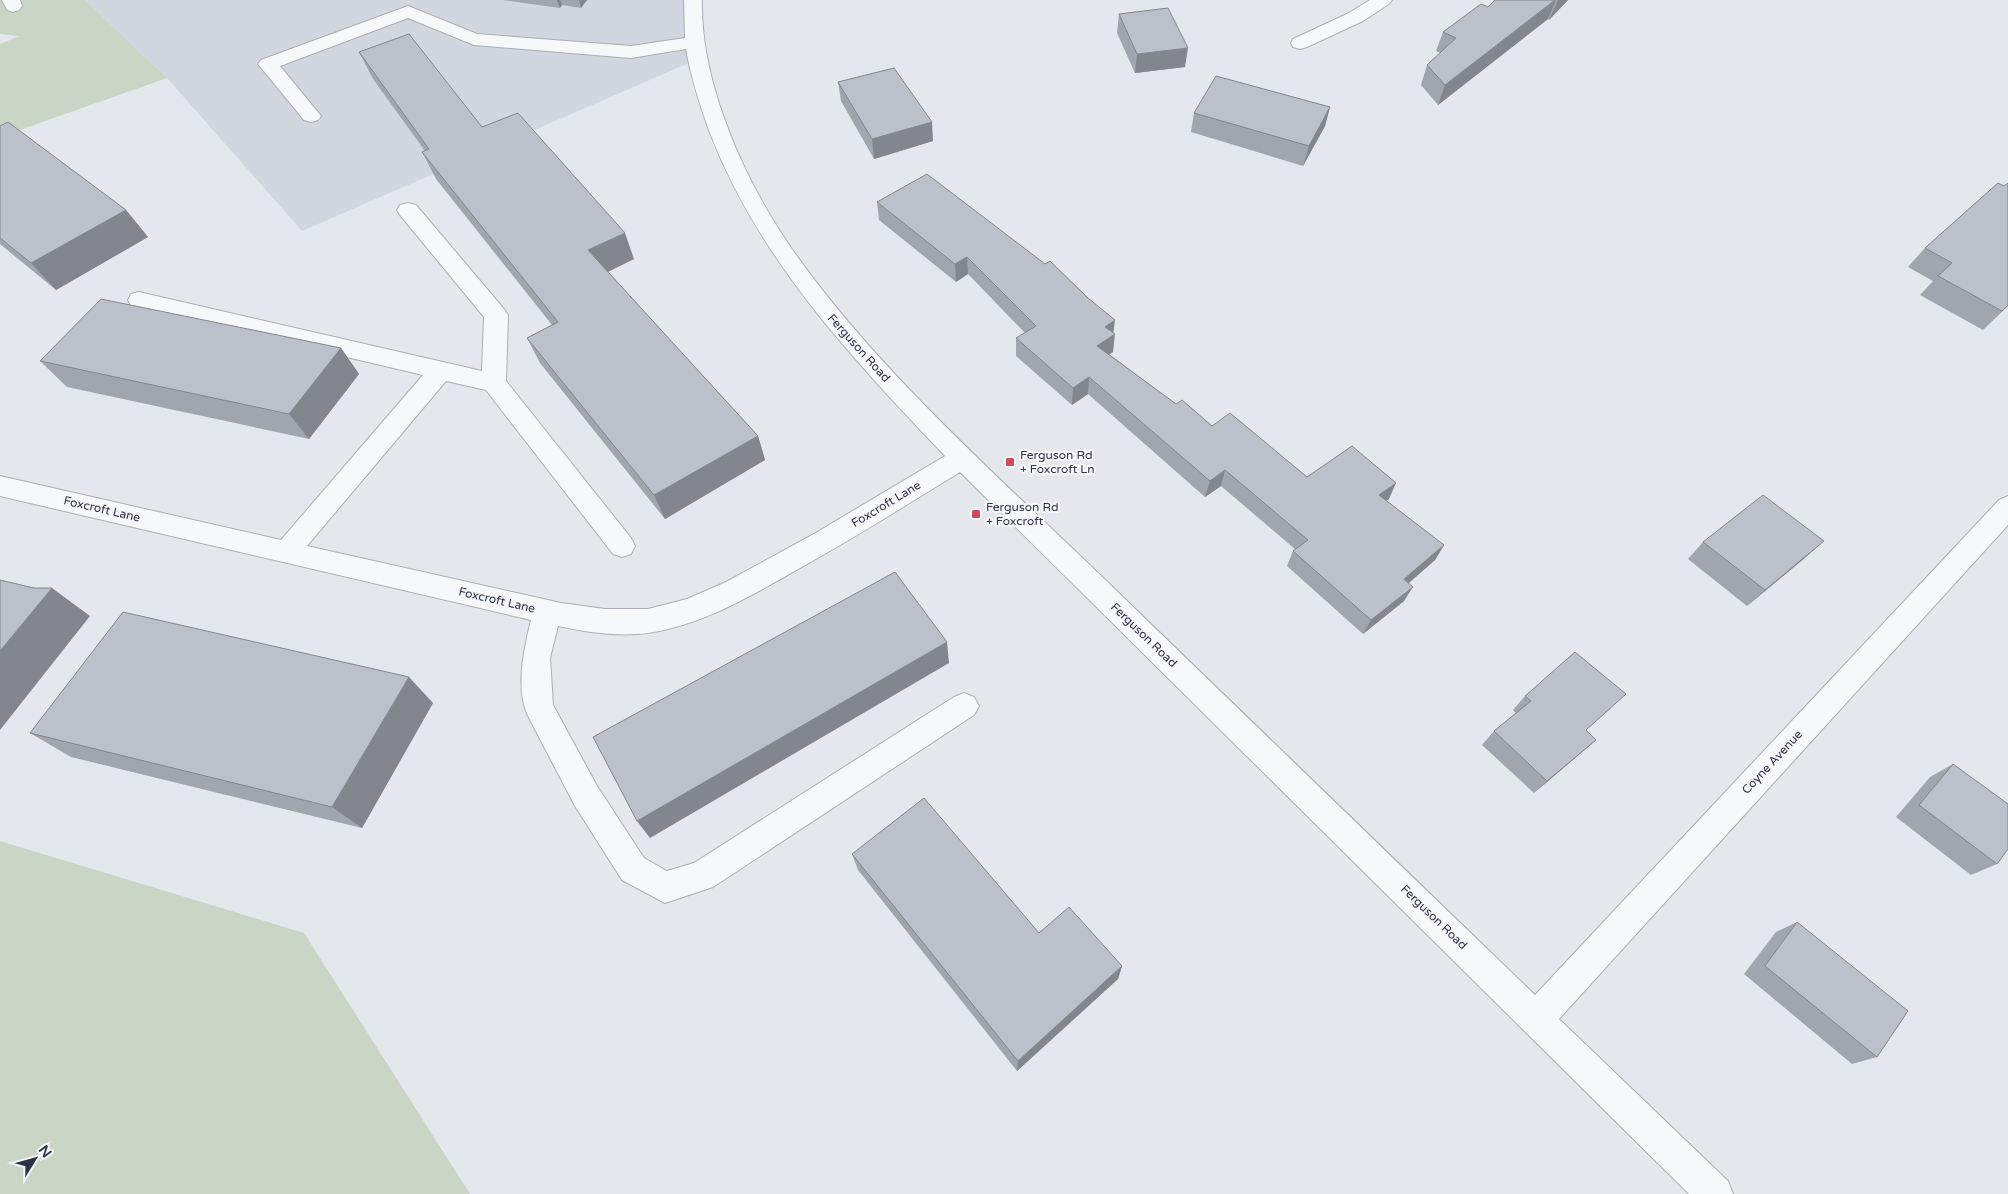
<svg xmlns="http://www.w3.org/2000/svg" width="2008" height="1194" viewBox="0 0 2008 1194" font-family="'Varela Round',sans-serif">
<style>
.built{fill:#d2d6de}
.green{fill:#c9d6c5}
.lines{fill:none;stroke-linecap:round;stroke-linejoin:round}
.minor-casing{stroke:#a9aeb7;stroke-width:2}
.minor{fill:#f7f8fa;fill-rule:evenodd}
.wall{fill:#a1a5ae}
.shaded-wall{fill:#83868d}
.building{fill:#bbc0ca;stroke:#83868d}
.poi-dot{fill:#d1495b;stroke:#f4f6f9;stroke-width:2}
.labels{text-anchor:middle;stroke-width:4.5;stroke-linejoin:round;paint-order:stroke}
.street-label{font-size:12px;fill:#2b3445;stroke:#f4f6f9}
.poi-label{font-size:12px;fill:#2b3445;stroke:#f4f6f9;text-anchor:start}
</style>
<rect width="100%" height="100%" fill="#e4e7ec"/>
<path class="built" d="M85 0H693L698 59 302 231 167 78Z"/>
<path class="green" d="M0 0H85L167 78 0 137V44L20 36 0 34Z
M0 841 304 933 470 1194H0Z"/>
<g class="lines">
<defs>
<path id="minor" d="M2 0H20L22 6 19 10 13 12 7 10Z
M684 0H702C700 84 746 184 794 252 876 368 992 471 1095 570 1242 712 1388 854 1535 995L1999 500 2008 496V525L1559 1019 1728 1181 1733 1194H1689L960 472C902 508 844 544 784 577 742 601 697 626 648 633 618 637 587 632 558 626L550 658 553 705 597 786 644 858 667 871 694 863 954 697 964 693 974 697 979 706 974 715 713 887 665 903 622 880 575 806 528 716C515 688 524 649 531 620L0 496V476L281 540 423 375 139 308 131 306 128 300 131 294 139 292 482 371 484 317 400 215 397 210 400 205 408 203 416 205 504 309 508 315 506 381 631 538 635 546 631 554 622 557 613 554 486 390 446 381 307 546 561 603 605 609H648L687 599 726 582 814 534 945 456C852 358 759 260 710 133 700 105 691 78 686 49L631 58 474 45 408 18 280 66 321 116 318 120 311 122 304 120 258 64 261 60 408 6 477 34 631 46 685 38Z
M1370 0H1392L1389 4 1363 21 1307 47 1300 49 1293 47 1291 43 1293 39 1349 13Z"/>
</defs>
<use href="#minor" class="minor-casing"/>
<use href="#minor" class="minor"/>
</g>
<path class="wall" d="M503 0H587L581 8 562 5 560 8Z
M1495 0H1568L1549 20 1548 19 1438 105 1421 85 1427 65 1440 53 1436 51 1443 32 1488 7Z
M1119 14 1185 67 1135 73 1117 33Z
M359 52 482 127 634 259 608 272 758 436 765 460 665 519 540 363 527 338 552 325 436 179 422 152 425 151 373 79Z
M838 82 933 141 874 159 841 101Z
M1330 107 1325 126 1303 166 1191 132 1194 113Z
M0 126 126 210 148 237 56 290 0 244Z
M1998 183 2008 306 1983 330 1920 295 1933 281 1908 267 1925 248Z
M877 202 1113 333V352L1109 354 1176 404 1212 426 1307 477 1389 499 1386 501 1444 545 1435 560 1409 583 1404 601 1363 634 1287 566 1293 551 1295 549 1221 486 1205 497 1088 394 1072 405 1016 356V338L1025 333 968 274 956 282 879 220Z
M341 348 359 374 309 439 67 387 40 361Z
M1703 542 1806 557 1747 606 1688 559Z
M1525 696 1611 708 1586 730 1596 740 1534 793 1482 745 1494 731 1516 713 1513 710Z
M433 703 362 828 71 757 30 733Z
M1953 764 1997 864 1971 875 1896 817 1930 777Z
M852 854 1039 933 1122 966 1118 979 1017 1071 858 870Z
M1797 922 1877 1057 1852 1064 1744 974 1776 932Z"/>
<path class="shaded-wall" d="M557 0H560L562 5 560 8Z
M579 0H587L581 8Z
M1556 0 1548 19 1438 105 1445 85Z
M1558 0H1568L1549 20Z
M1188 48 1185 67 1135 73 1137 54Z
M1330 107 1325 126 1303 166 1309 146Z
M932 122 933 141 874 159 872 139Z
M126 210 148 237 56 290 31 263Z
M625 233 634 259 599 276 588 250Z
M967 257 968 274 956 282 955 264Z
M1115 320 1113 336 1115 334 1113 352 1096 363 1097 346 1105 327Z
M341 348 359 374 309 439 289 414Z
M1089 377 1088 394 1072 405 1073 388Z
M758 436 765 460 665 519 654 495Z
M1225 470 1221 486 1205 497 1210 481Z
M1396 483 1389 499 1371 511 1379 495Z
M1824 541 1806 557 1747 606 1765 590Z
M1444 545 1435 560 1396 594 1404 579Z
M1413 587 1404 601 1363 634 1371 620Z
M52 588 90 616 0 730V651Z
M947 642 949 663 650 838 637 821Z
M409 677 433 703 362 828 332 807Z
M1596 740 1581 753 1534 793 1547 781Z
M1122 966 1118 979 1017 1071 1018 1061Z"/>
<path class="building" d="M1495 0H1555L1445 85 1427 65 1456 38 1443 32 1481 4 1488 7Z
M1168 8 1188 48 1137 54 1119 14Z
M409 34 482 127 518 113 625 233 588 250 758 436 654 495 527 338 558 322 422 152 429 149 359 52Z
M894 68 932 122 872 139 838 82Z
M1216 76 1330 107 1309 146 1194 113Z
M8 122 126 210 31 263 0 238V126Z
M927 174 1045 264 1050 261 1088 298 1115 320 1105 327 1115 334 1097 346 1176 404 1182 400 1212 426 1230 413 1307 477 1352 446 1396 483 1379 495 1444 545 1404 579 1413 587 1371 620 1293 551 1308 540 1225 470 1210 481 1089 377 1073 388 1016 338 1036 326 967 257 955 264 877 202Z
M1998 183 2004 186 2008 183V305L2002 311 1938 276 1952 263 1925 248Z
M101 299 341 348 289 414 40 361Z
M1763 495 1824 541 1765 590 1703 542Z
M895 572 947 642 637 821 593 737Z
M0 580 34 588H52L0 651Z
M123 612 409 677 332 807 30 733Z
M1575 652 1626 694 1586 730 1596 740 1547 781 1494 731 1531 701 1525 696Z
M1953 764 2008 804V849L1997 864 1919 805Z
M924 798 1039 933 1069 907 1122 966 1018 1061 852 854Z
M1797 922 1908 1011 1877 1057 1765 966Z"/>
<g class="poi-dot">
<rect x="1005" y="457" width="10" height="10" rx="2.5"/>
<rect x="971" y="509" width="10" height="10" rx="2.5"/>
</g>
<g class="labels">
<g class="street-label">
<text transform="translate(859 348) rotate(48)" y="4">Ferguson Road</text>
<text transform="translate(886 504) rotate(-31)" y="4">Foxcroft Lane</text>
<text transform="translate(102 509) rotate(13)" y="4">Foxcroft Lane</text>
<text transform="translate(497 600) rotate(13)" y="4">Foxcroft Lane</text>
<text transform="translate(1144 635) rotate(44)" y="4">Ferguson Road</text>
<text transform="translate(1772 762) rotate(-47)" y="4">Coyne Avenue</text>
<text transform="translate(1434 917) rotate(44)" y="4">Ferguson Road</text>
</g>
<g class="poi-label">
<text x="1020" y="459">Ferguson Rd<tspan x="1020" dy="14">+ Foxcroft Ln</tspan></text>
<text x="986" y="511">Ferguson Rd<tspan x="986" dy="14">+ Foxcroft</tspan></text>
</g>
</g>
<g transform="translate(35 1159) rotate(53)" stroke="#f4f6f9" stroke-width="4" paint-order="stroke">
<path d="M0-4L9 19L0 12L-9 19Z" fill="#2b3445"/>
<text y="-8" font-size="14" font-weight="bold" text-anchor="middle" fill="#2b3445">N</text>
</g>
</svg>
